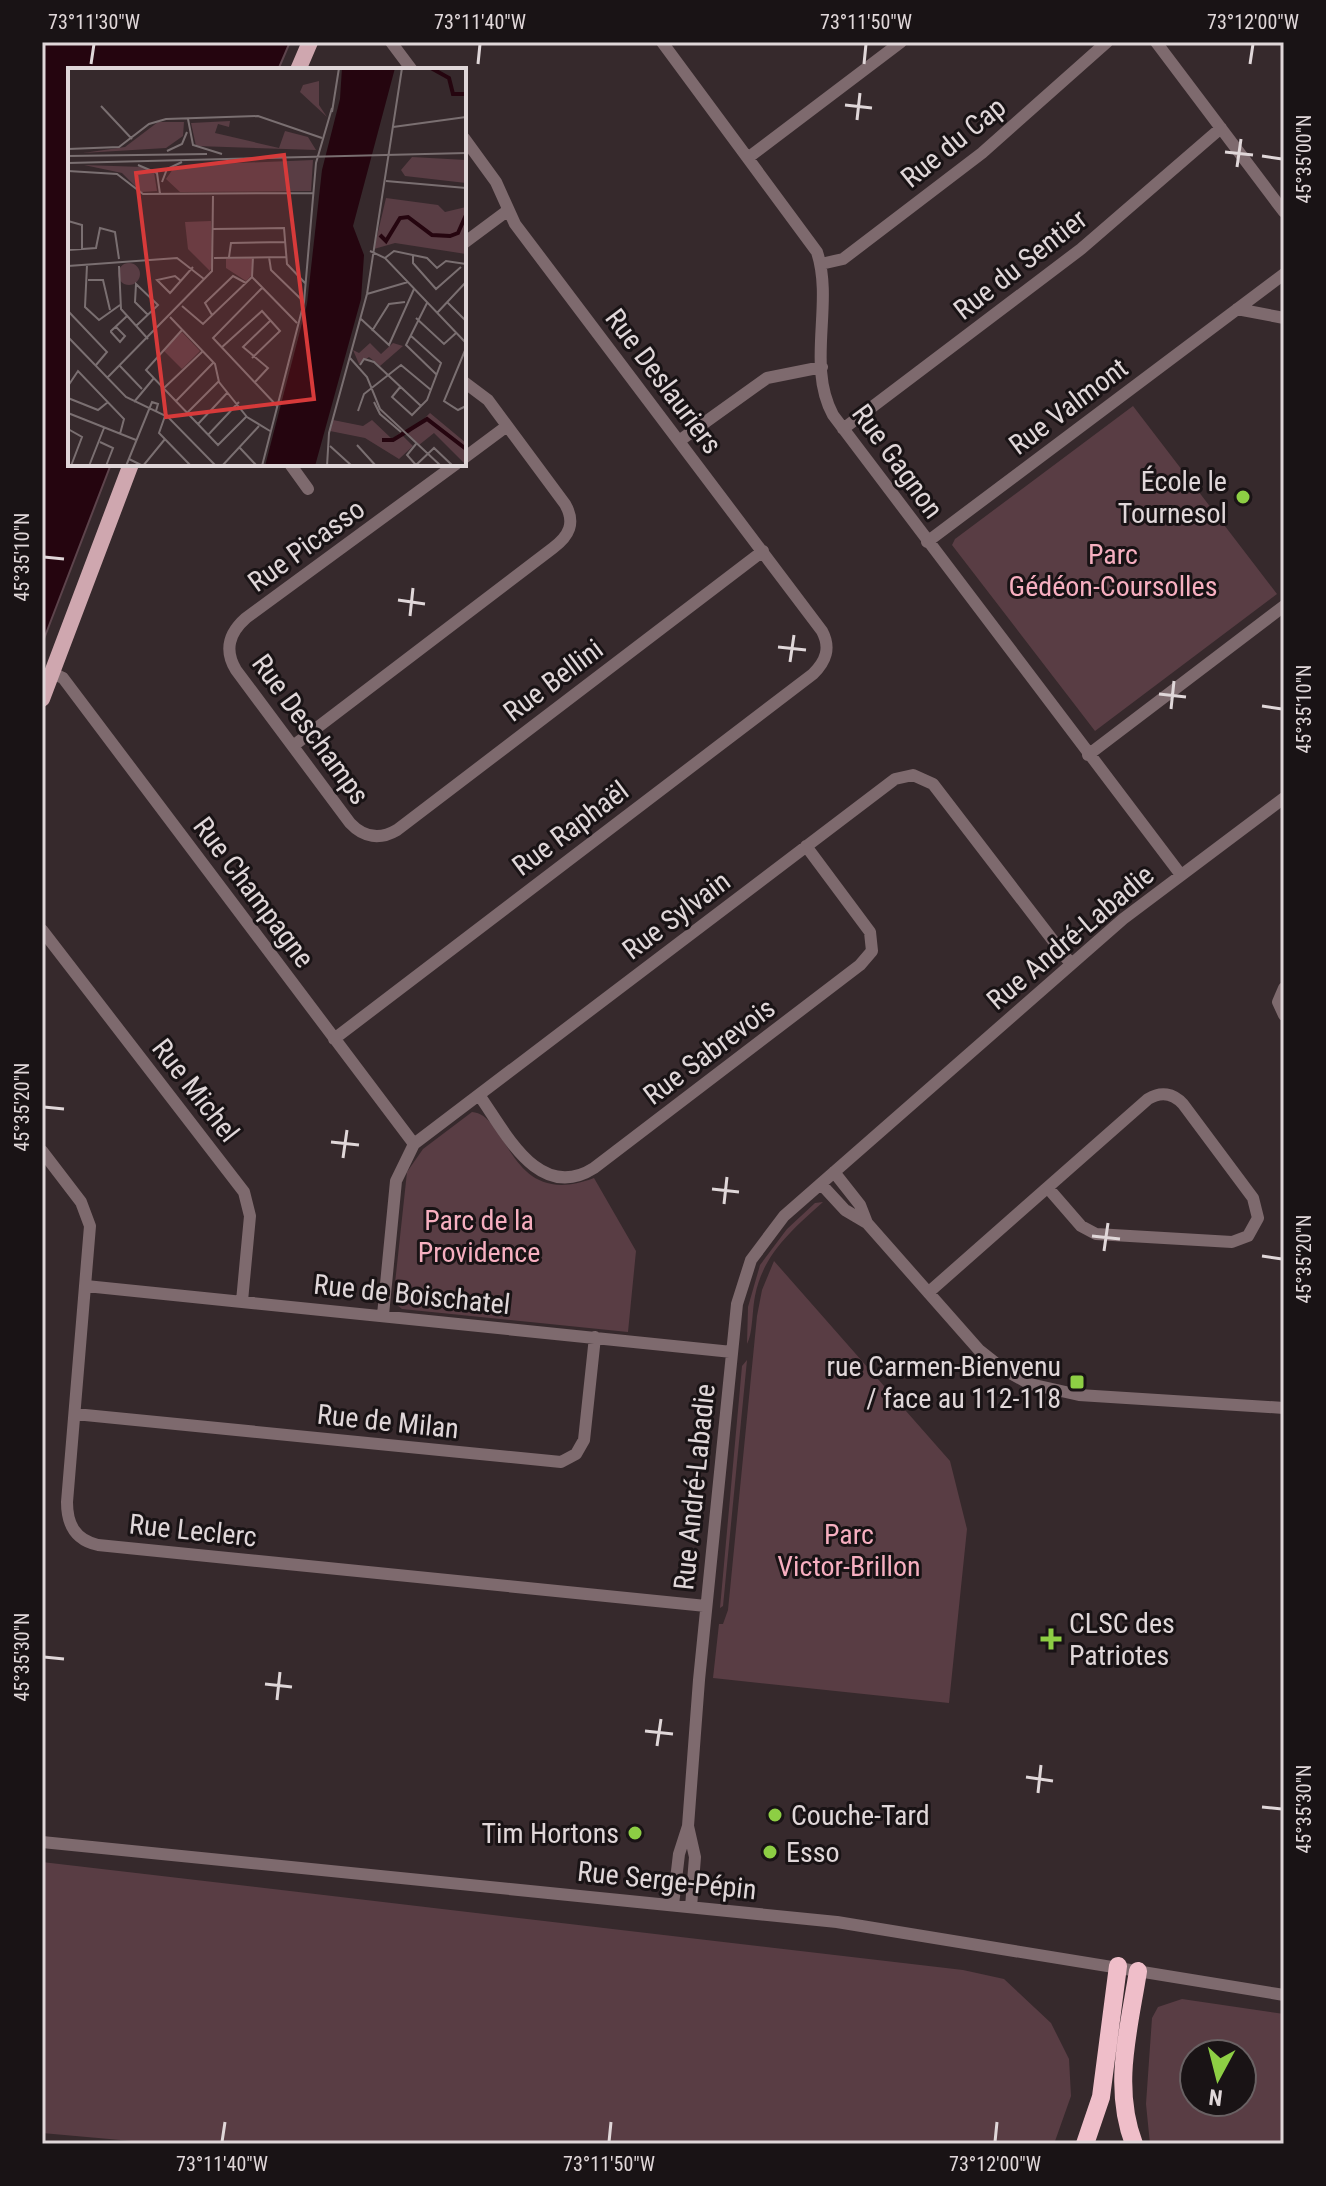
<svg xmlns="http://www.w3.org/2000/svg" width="1326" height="2186" viewBox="0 0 1326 2186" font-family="'Roboto Condensed',sans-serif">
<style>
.green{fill:#593d44;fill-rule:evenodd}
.water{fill:#25050f;stroke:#5d444c;stroke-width:2}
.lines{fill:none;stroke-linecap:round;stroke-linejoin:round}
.minor{stroke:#7e6a6e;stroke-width:12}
.major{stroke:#cfa7af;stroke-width:16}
.highway{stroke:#efbec9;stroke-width:18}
.ticks{fill:none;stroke:#e0d7d9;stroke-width:3}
.poi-dot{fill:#8dce44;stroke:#191315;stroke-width:3}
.labels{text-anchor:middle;stroke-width:6;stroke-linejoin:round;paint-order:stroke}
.street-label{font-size:28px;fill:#e0d7d9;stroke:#191315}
.poi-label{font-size:28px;fill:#e0d7d9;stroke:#191315;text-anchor:end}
.park-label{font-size:28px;fill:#f7afc0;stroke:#191315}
.inset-river{fill:none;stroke:#25050f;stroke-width:4}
.inset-road{fill:none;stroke:#7a6f71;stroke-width:2}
.view{fill:#d73a3a;fill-opacity:0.15;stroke:#d73a3a;stroke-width:4}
.inset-edge{fill:none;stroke:#e0d7d9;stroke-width:4}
.neatline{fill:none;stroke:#e0d7d9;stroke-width:3}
.ticks-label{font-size:20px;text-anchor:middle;fill:#e0d7d9}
</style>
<rect width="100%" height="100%" fill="#36292c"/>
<path class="green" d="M1133 406 1277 594 1095 731 952 545 955 539Z
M472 1112C510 1115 508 1211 594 1178L636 1251 628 1332 402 1309 393 1302 407 1172 423 1149Z
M823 1202C793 1229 763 1254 755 1296 752 1311 753 1333 747 1344L748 1307 760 1265 787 1229 815 1203Z
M774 1261 950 1461 967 1529 949 1703 713 1678 719 1624H723L728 1610 757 1316 762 1290Z
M747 1360 723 1606 720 1608 742 1366Z
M42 1862 963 1970 1004 1979 1051 2023 1069 2059 1071 2096 1054 2144H165L42 2133Z
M1182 1999 1284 2014V2144H1150L1146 2104 1152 2018 1158 2007ZM1194 2054H1242V2102H1194Z"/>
<path class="water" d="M42 42H290L278 70H70V464H111L42 644Z"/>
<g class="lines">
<path class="minor" d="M391 42 412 70
M662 42 817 252C834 304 806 365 833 415L1181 875
M1156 42 1284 212
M749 157 901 42
M464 243 507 211
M821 264 843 259 982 153 1107 42
M1237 309 1284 318
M843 429 1081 249 1221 128
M679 441 767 378 822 367
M464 458 507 426
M290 464 308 489
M456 464 246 618C229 633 224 650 236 670L350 823C364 838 380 840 397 830L763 551
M927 542 1284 274
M52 673 63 678 414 1144
M293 746 553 548C569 536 576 523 565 504L488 400 464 382
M1088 755 1284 606
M42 930 244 1192 250 1216 242 1301
M1284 988 1278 1002 1284 1015
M334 1039 813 674C826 661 831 648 822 631L515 224 496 182 464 138
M479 1095C506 1133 539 1203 594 1168L860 965 872 951 870 932 806 846
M42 1151 81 1202 90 1226 67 1502C67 1524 75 1540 98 1545L706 1606
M834 1172 860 1205 867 1223 979 1350 1003 1369 1030 1384 1079 1395 1284 1408
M821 1184 845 1210 867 1223
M86 1286 732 1352
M929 1292 1148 1099C1161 1091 1173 1093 1183 1104L1253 1198 1258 1218 1248 1236 1232 1242 1096 1234 1081 1226 1048 1188
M383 1315 396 1181 414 1144 895 779 913 775 933 784 1071 964
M75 1414 561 1462 576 1454 584 1440 595 1337
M688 1826 695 1857 691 1907
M42 1842 837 1922 1284 1995
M673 1905 679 1854 688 1826 699 1680 737 1304 751 1260 784 1216 1123 919 1284 798"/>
<path class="major" d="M298 70 310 42
M42 699 131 464"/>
<path class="highway" d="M1085 2144 1101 2097 1118 1966
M1134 2144C1112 2087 1129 2029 1138 1971"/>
</g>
<path class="ticks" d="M91 64 94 44M478 64 480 44M864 64 866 44M1250 64 1253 44M845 105 872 108M857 120 860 93M1225 152 1253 155M1262 156 1282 159M1237 167 1241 139M44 557 64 559M398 600 425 604M410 616 413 588M778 647 806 650M790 662 794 635M1159 694 1186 697M1262 706 1282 709M1171 709 1174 681M44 1107 64 1109M331 1142 359 1145M343 1158 347 1130M712 1189 739 1192M724 1204 727 1177M1092 1236 1120 1239M1104 1251 1108 1223M1262 1256 1282 1259M44 1657 64 1659M265 1684 292 1687M277 1700 280 1672M645 1731 673 1734M657 1746 661 1719M1026 1777 1053 1781M1038 1793 1041 1765M1262 1807 1282 1809M222 2142 225 2122M609 2142 611 2122M995 2142 997 2122"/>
<g class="poi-dot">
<circle cx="1243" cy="497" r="8"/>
<rect x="1069" y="1374" width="16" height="16" rx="4"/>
<path d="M1047 1627h8v8h8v8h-8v8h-8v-8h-8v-8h8z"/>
<circle cx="775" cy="1815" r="8"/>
<circle cx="635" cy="1833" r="8"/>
<circle cx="770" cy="1852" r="8"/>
</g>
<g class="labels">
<g class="street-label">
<text transform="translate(953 142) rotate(-39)" y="10">Rue du Cap</text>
<text transform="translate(1020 264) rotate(-38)" y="10">Rue du Sentier</text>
<text transform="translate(664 381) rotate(53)" y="10">Rue Deslauriers</text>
<text transform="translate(1068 406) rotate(-37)" y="10">Rue Valmont</text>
<text transform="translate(898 461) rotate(54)" y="10">Rue Gagnon</text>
<text transform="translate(306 545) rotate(-36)" y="10">Rue Picasso</text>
<text transform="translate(553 680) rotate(-37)" y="10">Rue Bellini</text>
<text transform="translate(311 729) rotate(54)" y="10">Rue Deschamps</text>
<text transform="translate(570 828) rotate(-37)" y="10">Rue Raphaël</text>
<text transform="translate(254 892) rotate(53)" y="10">Rue Champagne</text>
<text transform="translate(676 915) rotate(-37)" y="10">Rue Sylvain</text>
<text transform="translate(1070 937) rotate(-40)" y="10">Rue André-Labadie</text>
<text transform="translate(709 1051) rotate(-37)" y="10">Rue Sabrevois</text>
<text transform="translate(196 1090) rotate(52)" y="10">Rue Michel</text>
<text transform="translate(412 1294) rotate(6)" y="10">Rue de Boischatel</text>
<text transform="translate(388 1421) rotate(6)" y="10">Rue de Milan</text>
<text transform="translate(694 1487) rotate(-84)" y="10">Rue André-Labadie</text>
<text transform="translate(193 1530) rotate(6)" y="10">Rue Leclerc</text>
<text transform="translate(667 1880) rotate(6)" y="10">Rue Serge-Pépin</text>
</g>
<g class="poi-label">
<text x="1227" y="491">École le<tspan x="1227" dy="32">Tournesol</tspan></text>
<text x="1061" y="1376">rue Carmen-Bienvenu<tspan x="1061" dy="32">/ face au 112-118</tspan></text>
<text x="1069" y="1633" text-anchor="start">CLSC des<tspan x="1069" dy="32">Patriotes</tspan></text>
<text x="791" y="1825" text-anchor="start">Couche-Tard</text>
<text x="619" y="1843">Tim Hortons</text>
<text x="786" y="1862" text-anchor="start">Esso</text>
</g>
<g class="park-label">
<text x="1113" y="564">Parc<tspan x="1113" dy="32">Gédéon-Coursolles</tspan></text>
<text x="479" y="1230">Parc de la<tspan x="479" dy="32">Providence</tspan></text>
<text x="849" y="1544">Parc<tspan x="849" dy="32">Victor-Brillon</tspan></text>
</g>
</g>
<g transform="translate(68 68)">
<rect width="398" height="398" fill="#36292c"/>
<path d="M251 13V37L259 49 232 24 235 17ZM162 53 161 59 150 56 147 65 211 80 217 63 240 69 248 82 128 78 123 55ZM90 54H116L115 68 98 80 15 85 57 79ZM344 89 398 92V115L337 108 333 102ZM245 92 243 123 112 124 98 111 105 101 121 97ZM16 97 75 99 86 104 89 123 73 124 54 105ZM318 130 370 137 377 144 398 139V186L327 175 306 181ZM143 153 144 197 142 203 120 181 117 154ZM184 190V207L178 213 158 200V191ZM50 206a11 11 0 1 1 22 0a11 11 0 1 1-22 0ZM114 264 132 283 114 301 95 282ZM302 275 313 286 325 275 335 278 312 298 301 289 291 296 285 282 291 285ZM362 345 398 375 396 395 366 365 351 377 340 366ZM265 352 295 358 304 352 324 371 332 365 345 378 331 391 297 370 262 363Z" fill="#593d44"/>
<path d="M274 0H327L285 158 296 187 293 231 247 398H197L239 236 254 102 272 31Z" fill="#25050f"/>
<path class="inset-river" d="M363 0 381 10 385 26H398M312 167 318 173 332 150 340 149 364 167 382 168 390 165 398 147M314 372H325L359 351 398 381"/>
<path class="inset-road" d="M33 38 64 71M264 44 271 0M120 51 125 77 154 86M325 59 398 49M0 81 51 79 81 56 98 51 190 48 254 70M99 83 114 76 119 64M0 88 139 86M0 95 398 85M70 97 89 105 92 126M0 103 49 106 75 126 245 125M318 113 398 120M94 114 99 101 114 94M0 153 14 157V181M145 161 216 160 219 196 237 215M0 182 28 180 32 160 47 164 51 191M302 183 317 190 398 275M345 187V195L368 221 393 199M161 189 163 175 218 174M201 189 203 202 236 234M146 190 219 189M317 190 326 183 359 190 369 200 378 193 398 196M19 197 17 239 31 252 52 237M0 198 109 190 136 211M51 198 53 241 80 271M184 209 229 255M20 212H35L42 242M113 213 107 208 89 212 102 225 103 224 125 199M194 220 145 270 209 338M299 226 340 214M379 234 398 253M359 235 338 277 369 307M114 238 135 256 184 209 185 189M0 243 39 284 28 297M369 245 398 214M144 247 137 235 165 208 178 215M102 249 147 296 151 314 179 349 202 363M348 250 376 276 388 265M293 251 321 277 346 221M68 258 89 238 90 237 68 216 67 234 80 247M48 259 57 268 52 274 43 264V263L59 248M114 262 78 302 150 377 179 348M304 263 321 236 337 234M0 269 58 329 100 349 148 398M153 280 194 243 212 263 184 290M398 280 376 333 390 342 398 338M282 290 299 309 312 341 373 398M292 297 296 291 306 294 353 338M52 298 74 321M39 310 144 203 145 128M187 314 200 300 175 279 203 252M0 318 10 303 56 351 52 366M333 318 324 329 344 347 359 332 373 295 342 267M96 320 135 283M0 330 30 342 40 334M108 333 145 295M66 334 86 310M306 334 312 346 333 364M290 343 296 326 333 297 363 322M0 345 68 372M119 345 151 313M97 348 91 365 123 398M130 356 160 324M0 361 14 369 3 398M140 367 171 334M32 374 45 380 38 398M289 377 308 398M262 378 284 398M172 380 189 398M61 391 75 398 97 371M348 397 339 387 348 376M21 398 36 360M58 398 84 334 90 336 88 343M154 398 191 358M194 398 236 234 248 95 264 40M259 398 261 365 299 226 334 0M347 398 366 380 385 398"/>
<path class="view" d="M216 87 246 331 98 349 68 105Z"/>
<rect width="398" height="398" class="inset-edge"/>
</g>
<rect width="1326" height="2186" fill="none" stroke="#191315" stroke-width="88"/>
<g transform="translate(1218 2078) rotate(187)"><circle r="38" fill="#191315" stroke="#696163" stroke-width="2"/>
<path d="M0-6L14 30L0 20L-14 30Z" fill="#8dce44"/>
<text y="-12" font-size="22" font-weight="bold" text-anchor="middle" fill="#e0d7d9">N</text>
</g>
<rect x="44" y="44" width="1238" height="2098" class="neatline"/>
<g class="ticks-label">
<text x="94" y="29">73°11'30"W</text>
<text x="480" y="29">73°11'40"W</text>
<text x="866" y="29">73°11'50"W</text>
<text x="1253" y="29">73°12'00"W</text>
<text transform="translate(1304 159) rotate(-90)" y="7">45°35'00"N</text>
<text transform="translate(22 557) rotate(-90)" y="7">45°35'10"N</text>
<text transform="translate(1304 709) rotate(-90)" y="7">45°35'10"N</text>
<text transform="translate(22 1107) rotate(-90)" y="7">45°35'20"N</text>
<text transform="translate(1304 1259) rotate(-90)" y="7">45°35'20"N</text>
<text transform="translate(22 1657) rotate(-90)" y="7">45°35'30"N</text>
<text transform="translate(1304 1809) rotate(-90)" y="7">45°35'30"N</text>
<text x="222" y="2171">73°11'40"W</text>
<text x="609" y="2171">73°11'50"W</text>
<text x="995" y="2171">73°12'00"W</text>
</g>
</svg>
